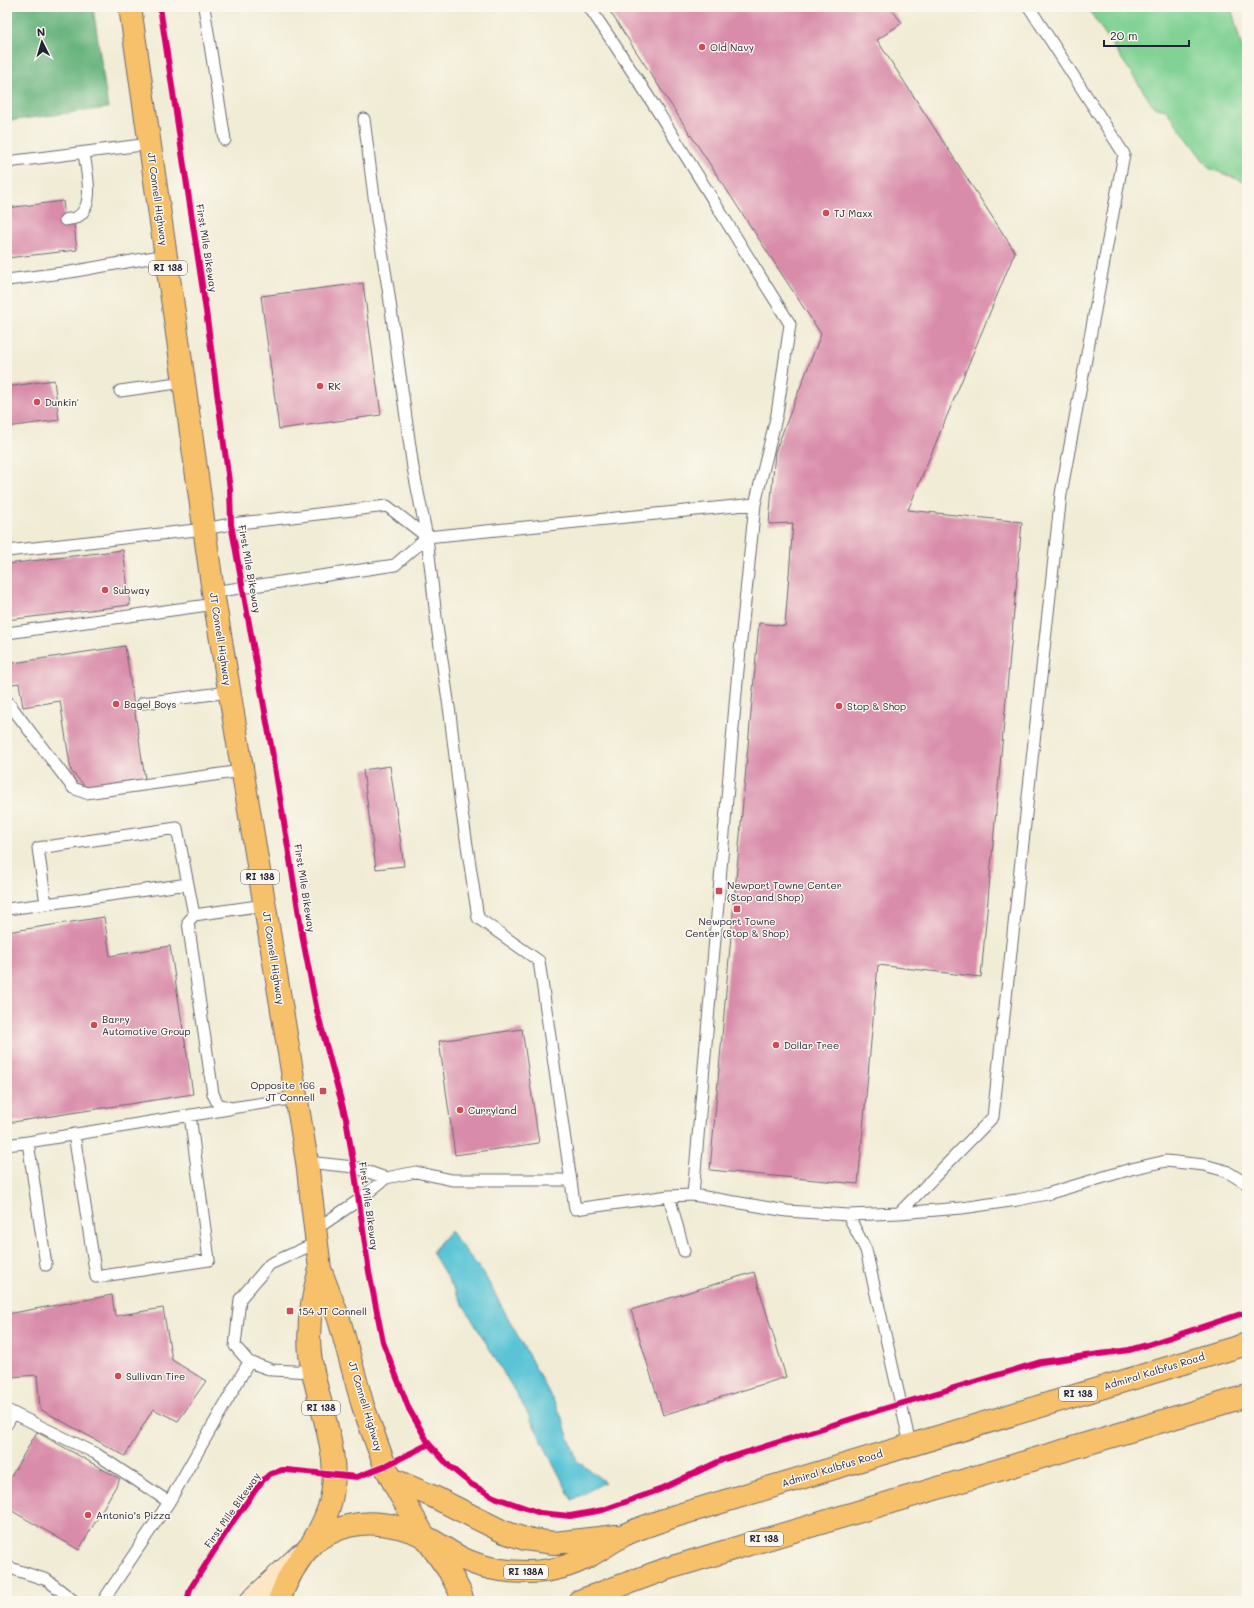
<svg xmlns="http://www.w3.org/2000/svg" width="1254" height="1608" viewBox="0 0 1254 1608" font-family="Mali,sans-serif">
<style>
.green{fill:#81d294;stroke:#527a68}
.forest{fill:#68b47e;stroke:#456b5c}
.water{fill:#5ac4d6;stroke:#3e7388}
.building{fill:#d98caa}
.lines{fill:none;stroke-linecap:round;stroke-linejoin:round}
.lane-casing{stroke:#6a6971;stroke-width:13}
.secondary-casing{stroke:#6a6971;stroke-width:24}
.highway-casing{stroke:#6a6971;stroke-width:24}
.lane{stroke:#fff;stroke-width:11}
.secondary{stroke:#fce6c4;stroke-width:22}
.highway{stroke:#f7c06b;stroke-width:22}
.cycleway-casing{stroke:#fbf7ec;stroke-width:8}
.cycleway{stroke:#d6006c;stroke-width:6}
.poi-dot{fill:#d1495b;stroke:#fbf7ec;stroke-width:1.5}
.labels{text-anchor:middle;stroke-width:3;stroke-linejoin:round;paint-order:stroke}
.shield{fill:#fbf7ec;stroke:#636270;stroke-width:1}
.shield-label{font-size:9px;font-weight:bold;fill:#22223b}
.poi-label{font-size:10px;fill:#22223b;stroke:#fbf7ec;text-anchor:start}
.street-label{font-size:10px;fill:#22223b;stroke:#fbf7ec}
</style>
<rect width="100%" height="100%" fill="#fbf7ec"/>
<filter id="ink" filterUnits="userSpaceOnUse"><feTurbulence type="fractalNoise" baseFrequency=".025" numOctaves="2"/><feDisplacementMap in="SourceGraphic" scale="8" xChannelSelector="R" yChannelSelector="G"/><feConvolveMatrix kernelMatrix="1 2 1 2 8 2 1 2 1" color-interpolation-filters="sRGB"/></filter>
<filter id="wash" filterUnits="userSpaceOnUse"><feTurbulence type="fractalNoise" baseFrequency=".012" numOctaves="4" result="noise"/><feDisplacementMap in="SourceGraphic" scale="16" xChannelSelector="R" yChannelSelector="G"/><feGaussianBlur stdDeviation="0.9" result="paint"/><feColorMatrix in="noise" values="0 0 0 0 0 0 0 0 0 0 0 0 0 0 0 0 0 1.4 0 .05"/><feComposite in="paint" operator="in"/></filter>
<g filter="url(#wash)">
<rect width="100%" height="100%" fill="#f1ecd5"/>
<path class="green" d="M1087 7H1231L1247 67V183L1209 168 1166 110 1154 107Z"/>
<path class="forest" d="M7 7H93L108 108 7 121Z"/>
<path class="water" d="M450 1231 484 1274 560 1413 577 1461 605 1482 572 1500 527 1412 432 1252Z"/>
<g id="blocks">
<path class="building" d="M607 7H890L902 23 877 40 1015 252 908 510 1022 522 981 977 878 965 858 1184 710 1170 759 623 785 626 793 523 769 524 775 452 821 334Z
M63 201 66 225 74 224 77 250 7 258V208Z
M363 283 381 415 279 429 261 296Z
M54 380 59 420 7 427V387Z
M123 550 130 605 7 620V564Z
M125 646 145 779 86 787 71 771 60 701 23 707 19 683 7 685V664Z
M390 766 404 866 376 869 363 770Z
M104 917 110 956 170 946 193 1094 7 1123V932Z
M522 1029 539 1143 455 1155 439 1041Z
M754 1272 786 1377 663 1415 631 1310Z
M112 1295 115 1316 163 1308 172 1360 206 1381 178 1421 153 1409 125 1456 40 1409 37 1375 11 1377 7 1346V1314Z
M37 1432 120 1479 79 1550 7 1508V1483Z"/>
</g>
</g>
<g filter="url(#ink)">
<use href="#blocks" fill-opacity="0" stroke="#6a6971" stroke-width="1"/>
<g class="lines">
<defs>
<path id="lane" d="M204 7 225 140
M589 7C660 110 723 218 790 324L777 414 755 504 738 670 693 1195
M364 119 377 220 389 295 413 468 427 537 437 626 450 714 460 799 478 918 539 961 575 1209 669 1196 693 1195 787 1211 848 1215 866 1250 910 1444
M7 162 150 144
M65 220C68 219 72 219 75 218 97 209 86 170 84 153
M7 280 70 272 166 255
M120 391 184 382
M7 551 205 529 231 524 387 506 427 537
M213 592 395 565 427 537 755 504
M7 633 215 604
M7 701 73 788 86 793 242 771
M143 703 229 692
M188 884 46 904 38 848 177 828 194 915
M265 905 194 915 188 922 213 1094 218 1104 231 1108 297 1098
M7 909 46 904
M74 1134 96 1277 209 1260 190 1115
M28 1142 229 1109
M7 1145 28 1142 46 1265
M307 1162 354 1167 386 1178
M669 1196 684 1251
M899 1213 962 1208 1017 1200 1047 1194 1131 1169 1166 1161 1204 1165 1226 1171 1247 1184
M848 1215 899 1213 993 1117 1061 494 1124 154 1029 7
M316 1229 359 1200 386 1178 416 1172 452 1180H570
M313 1372 272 1370 249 1362 235 1346 240 1299 270 1264 318 1242
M13 1413 95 1453 169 1502 249 1362
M7 1424 13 1413 7 1410
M7 1567 47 1580 74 1601
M103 1601 169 1502"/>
<path id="secondary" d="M251 1601 300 1555"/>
<path id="highway" d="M130 7 184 382 213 592 307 1162 320 1269 339 1319 363 1406 385 1466 399 1493 425 1537 449 1571 459 1590 463 1601
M392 1479 434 1497 504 1532 525 1539 554 1543 616 1536
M312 1543C319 1531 325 1520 329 1507 345 1456 316 1405 310 1354 307 1325 312 1297 320 1269
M279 1601C286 1581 298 1559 312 1544 316 1539 324 1536 330 1533 361 1517 395 1523 426 1537 440 1544 453 1555 468 1561 487 1569 507 1572 527 1572 549 1572 572 1566 591 1555 602 1549 613 1541 624 1535 640 1527 659 1522 675 1516L1247 1344
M579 1601 666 1569 1247 1396"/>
</defs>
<use href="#lane" class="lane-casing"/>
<use href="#secondary" class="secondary-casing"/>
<use href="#highway" class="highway-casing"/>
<use href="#lane" class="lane"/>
<use href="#secondary" class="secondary"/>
<use href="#highway" class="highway"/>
<defs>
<path id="cycleway" d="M160 7 206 311 230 489 231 524 275 767 303 940 317 1011 346 1119 354 1167 369 1272 383 1342 409 1409 429 1444 449 1466 471 1484 494 1497 540 1513 570 1516 603 1510 659 1490 722 1460 883 1409 1041 1362 1129 1350 1147 1345 1247 1312
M187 1601 190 1589 234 1520 262 1481 270 1474 282 1470H287L357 1477 385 1466 429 1444"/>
</defs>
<use href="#cycleway" class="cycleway-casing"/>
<use href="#cycleway" class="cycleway"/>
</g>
</g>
<g class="poi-dot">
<circle cx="702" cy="47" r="4"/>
<circle cx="826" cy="213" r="4"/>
<circle cx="320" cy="386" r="4"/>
<circle cx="37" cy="402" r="4"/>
<circle cx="105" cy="590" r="4"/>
<circle cx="116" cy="704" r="4"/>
<circle cx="839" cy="706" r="4"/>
<rect x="715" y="887" width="8" height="8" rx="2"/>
<rect x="733" y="905" width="8" height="8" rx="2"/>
<circle cx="94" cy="1025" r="4"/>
<circle cx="776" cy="1045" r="4"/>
<rect x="319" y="1087" width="8" height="8" rx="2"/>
<circle cx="460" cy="1110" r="4"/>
<rect x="286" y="1307" width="8" height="8" rx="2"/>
<circle cx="118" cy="1376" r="4"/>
<circle cx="88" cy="1515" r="4"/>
</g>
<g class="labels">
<g class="shield">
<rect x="149" y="261" width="38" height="14" rx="3"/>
<rect x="241" y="870" width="38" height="14" rx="3"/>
<rect x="1059" y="1387" width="38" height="14" rx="3"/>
<rect x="302" y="1401" width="38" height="14" rx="3"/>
<rect x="745" y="1532" width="38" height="14" rx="3"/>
<rect x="504" y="1565" width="44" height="14" rx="3"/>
</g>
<g class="shield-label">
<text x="168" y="271">RI 138</text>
<text x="260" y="880">RI 138</text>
<text x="1078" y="1397">RI 138</text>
<text x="321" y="1411">RI 138</text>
<text x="764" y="1542">RI 138</text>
<text x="526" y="1575">RI 138A</text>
</g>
<g class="poi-label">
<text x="710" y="51">Old Navy</text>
<text x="834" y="217">TJ Maxx</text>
<text x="328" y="390">RK</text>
<text x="45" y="406">Dunkin'</text>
<text x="113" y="594">Subway</text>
<text x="124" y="708">Bagel Boys</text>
<text x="847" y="710">Stop &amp; Shop</text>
<text x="727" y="889">Newport Towne Center<tspan x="727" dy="12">(Stop and Shop)</tspan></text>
<text x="737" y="925" text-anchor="middle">Newport Towne<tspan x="737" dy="12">Center (Stop &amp; Shop)</tspan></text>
<text x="102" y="1023">Barry<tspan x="102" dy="12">Automotive Group</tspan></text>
<text x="784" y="1049">Dollar Tree</text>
<text x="315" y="1089" text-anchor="end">Opposite 166<tspan x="315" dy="12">JT Connell</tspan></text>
<text x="468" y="1114">Curryland</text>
<text x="298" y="1315">154 JT Connell</text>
<text x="126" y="1380">Sullivan Tire</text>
<text x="96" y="1519">Antonio’s Pizza</text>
</g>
<g class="street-label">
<text transform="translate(158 199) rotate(82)" y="4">JT Connell Highway</text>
<text transform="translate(207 248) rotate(81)" y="4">First Mile Bikeway</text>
<text transform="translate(250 569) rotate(80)" y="4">First Mile Bikeway</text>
<text transform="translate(221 639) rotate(81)" y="4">JT Connell Highway</text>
<text transform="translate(305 888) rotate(81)" y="4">First Mile Bikeway</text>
<text transform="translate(274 958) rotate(81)" y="4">JT Connell Highway</text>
<text transform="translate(369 1206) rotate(82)" y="4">First Mile Bikeway</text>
<text transform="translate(1154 1371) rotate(-17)" y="4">Admiral Kalbfus Road</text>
<text transform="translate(366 1406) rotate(73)" y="4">JT Connell Highway</text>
<text transform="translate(832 1468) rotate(-17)" y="4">Admiral Kalbfus Road</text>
<text transform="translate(232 1510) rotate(-55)" y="4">First Mile Bikeway</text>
</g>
</g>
<rect width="1254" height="1608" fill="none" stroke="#fbf7ec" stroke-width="24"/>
<g transform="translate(42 42) rotate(355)" stroke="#fbf7ec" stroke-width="3" paint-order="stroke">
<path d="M0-3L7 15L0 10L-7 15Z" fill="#22223b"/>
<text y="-6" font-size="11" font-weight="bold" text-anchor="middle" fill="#22223b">N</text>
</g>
<path d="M1104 40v6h85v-6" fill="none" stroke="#22223b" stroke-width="2"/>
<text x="1110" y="40" font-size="12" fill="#22223b" stroke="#fbf7ec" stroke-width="3" paint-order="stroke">20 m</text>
</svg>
